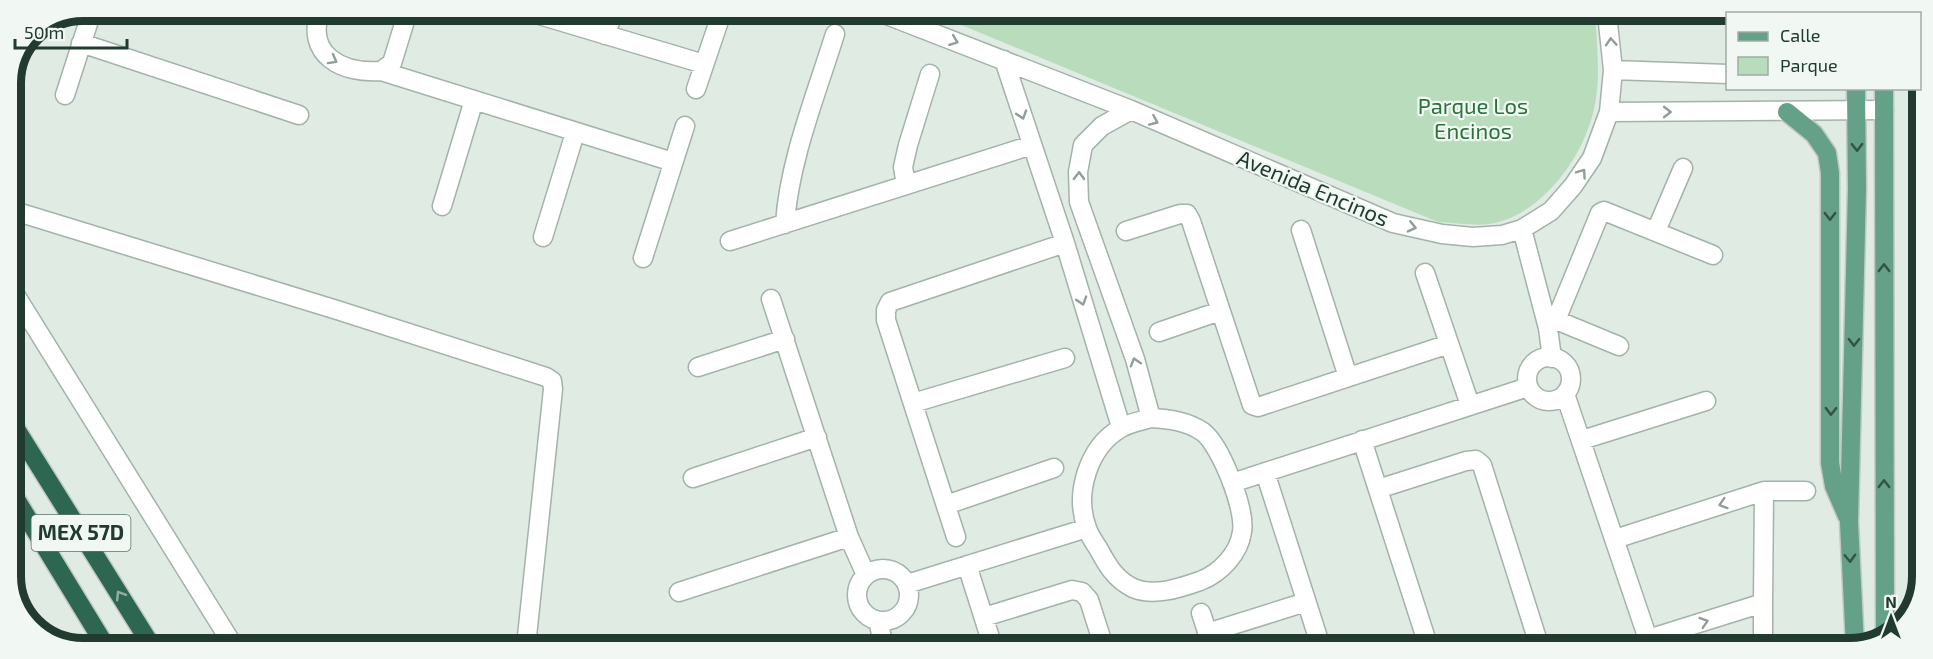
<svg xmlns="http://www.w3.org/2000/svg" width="1933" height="659" viewBox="0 0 1933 659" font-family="'Exo 2',sans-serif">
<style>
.green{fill:#b9dcbd}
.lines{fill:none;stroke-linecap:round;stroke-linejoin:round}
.minor-casing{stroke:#a3b3aa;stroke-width:21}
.major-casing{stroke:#c1c8c5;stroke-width:21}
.highway-casing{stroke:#c1c8c5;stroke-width:21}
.minor{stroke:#fff;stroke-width:18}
.major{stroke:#65a088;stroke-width:18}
.highway{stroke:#2d6752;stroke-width:18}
.oneway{stroke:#909d98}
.oneway2{stroke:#325446}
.oneway3{stroke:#8fb0a2}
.labels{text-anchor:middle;stroke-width:4.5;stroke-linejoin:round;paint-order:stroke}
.shield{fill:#f1f8f3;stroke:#5f746a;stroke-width:1.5}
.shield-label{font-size:21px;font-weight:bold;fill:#213b30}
.park-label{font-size:22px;fill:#2b723b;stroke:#f1f8f3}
.street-label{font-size:22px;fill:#213b30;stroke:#f1f8f3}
.rim{fill:none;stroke:#213b30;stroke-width:8}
</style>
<rect width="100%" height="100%" fill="#e0ebe4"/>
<path class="green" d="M930 12 1595 14C1597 45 1601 79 1594 109 1584 157 1540 217 1489 224 1473 226 1454 223 1438 222Z"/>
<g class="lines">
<defs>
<path id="minor" d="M320 11C305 55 342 74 381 71L673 162
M526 11 704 64
M879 12 1131 110 1393 223 1442 234 1473 237 1502 235 1522 229 1551 211 1573 186 1592 158 1609 112 1613 70 1607 14
M605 35 614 12
M81 43 299 115
M1004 60 1065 243 1121 427
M1613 70 1728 74
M381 71 392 63 408 11
M696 89 722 12
M65 95 92 11
M1131 110 1102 126 1083 145 1078 172 1079 202 1135 359 1151 418
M1609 112 1884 110
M906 185 903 167 908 145 930 74
M442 206 474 100
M11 210 337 310 546 377 552 381 553 389 526 646
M785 224C789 161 816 95 835 34
M1522 229 1548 328 1552 358
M1301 230 1348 377
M1126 231 1180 214H1187L1191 221 1252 405 1258 407 1449 344
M1656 231 1683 168
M543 237 575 133
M730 241 1032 145
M643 258 685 126
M1425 273 1470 405
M11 288 233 645
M771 299 849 537 866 575
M1556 320 1619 346
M1548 328 1556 320 1600 213 1604 211 1713 255
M1159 332 1220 311
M1527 379a22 22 0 1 1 44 0a22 22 0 1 1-44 0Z
M698 367 785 339
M1565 394 1651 648
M913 403 1065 358
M1151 418C1169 419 1187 421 1203 432 1221 446 1246 510 1242 532 1239 553 1221 573 1200 581 1180 588 1154 597 1133 588 1115 579 1107 565 1098 548 1094 542 1089 535 1087 528 1074 494 1088 447 1121 428 1129 423 1141 421 1151 418Z
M1362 440 1429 648
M1582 440 1706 401
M1265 472 1321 647
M693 478 817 437
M1232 483 1528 387
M1378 489 1466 461 1476 460 1482 465 1540 648
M1764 491H1806
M946 505 1054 468
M956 537 886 320V310L890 302 1065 243
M1615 539 1764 491 1763 603 1648 639
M967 565 993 647
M857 595a26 26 0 1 1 52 0a26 26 0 1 1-52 0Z
M907 584 1087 528
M679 592 849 537
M1201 613 1212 647
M984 617 1072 590 1082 592 1089 600 1104 647
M878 621 884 646
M1207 633 1306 602
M1763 648V603"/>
<path id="major" d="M1884 88 1885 637
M1787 112 1814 134 1827 153 1830 173V463L1834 486 1847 516
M1855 647 1849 522 1857 188 1856 88"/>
<path id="highway" d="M11 421 151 645
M11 491 105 645"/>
</defs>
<use href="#minor" class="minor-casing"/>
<use href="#major" class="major-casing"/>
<use href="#highway" class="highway-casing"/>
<use href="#minor" class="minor"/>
<use href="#major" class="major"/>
<use href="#highway" class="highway"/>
</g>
<defs><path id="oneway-chevron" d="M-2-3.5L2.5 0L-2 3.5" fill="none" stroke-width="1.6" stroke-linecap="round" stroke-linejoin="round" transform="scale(1.5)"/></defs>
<g class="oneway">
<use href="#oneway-chevron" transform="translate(954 41) rotate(21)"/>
<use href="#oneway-chevron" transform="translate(1611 42) rotate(-94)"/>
<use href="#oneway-chevron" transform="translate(333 60) rotate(29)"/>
<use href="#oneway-chevron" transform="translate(1667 112)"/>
<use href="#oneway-chevron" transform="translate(1022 115) rotate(72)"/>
<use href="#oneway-chevron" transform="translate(1154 121) rotate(23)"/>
<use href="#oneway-chevron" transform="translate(1582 173) rotate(-55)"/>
<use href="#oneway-chevron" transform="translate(1079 176) rotate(-89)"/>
<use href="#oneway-chevron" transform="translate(1412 227) rotate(13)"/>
<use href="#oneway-chevron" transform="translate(1082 301) rotate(73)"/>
<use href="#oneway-chevron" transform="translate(1135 362) rotate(-107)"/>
<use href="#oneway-chevron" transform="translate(1723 504) rotate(162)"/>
<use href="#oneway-chevron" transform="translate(1704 622) rotate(-18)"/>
</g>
<g class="oneway2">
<use href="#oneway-chevron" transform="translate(1857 147) rotate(89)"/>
<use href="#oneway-chevron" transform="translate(1830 216) rotate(90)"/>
<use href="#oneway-chevron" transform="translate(1884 268) rotate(-90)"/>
<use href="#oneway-chevron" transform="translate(1854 342) rotate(91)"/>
<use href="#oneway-chevron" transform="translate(1831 411) rotate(91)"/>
<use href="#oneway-chevron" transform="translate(1884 484) rotate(-90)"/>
<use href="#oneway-chevron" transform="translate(1850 558) rotate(88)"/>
</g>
<use class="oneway3" href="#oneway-chevron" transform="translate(120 595) rotate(-122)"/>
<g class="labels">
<rect class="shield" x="31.5" y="515" width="99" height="36" rx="4.5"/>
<g class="shield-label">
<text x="81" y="540">MEX 57D</text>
</g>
<g class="park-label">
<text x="1473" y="114">Parque Los<tspan x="1473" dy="25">Encinos</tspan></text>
</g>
<g class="street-label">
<text transform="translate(1313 188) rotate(23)" y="8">Avenida Encinos</text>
</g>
</g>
<path d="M0 0H1933V659H0ZM83 21H1850A62 62 0 0 1 1912 83V576A62 62 0 0 1 1850 638H83A62 62 0 0 1 21 576V83A62 62 0 0 1 83 21Z" fill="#f1f8f3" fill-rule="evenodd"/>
<path class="rim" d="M83 21H1850A62 62 0 0 1 1912 83V576A62 62 0 0 1 1850 638H83A62 62 0 0 1 21 576V83A62 62 0 0 1 83 21Z"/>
<rect x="1726" y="12" width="195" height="78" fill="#f1f8f3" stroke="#9eaca5" stroke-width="1.5"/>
<rect x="1738" y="32" width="30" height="9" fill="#65a088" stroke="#9eaca5" stroke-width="1.5"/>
<text x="1780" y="42" font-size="18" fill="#213b30">Calle</text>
<rect x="1738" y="57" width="30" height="18" fill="#b9dcbd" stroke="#9eaca5" stroke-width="1.5"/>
<text x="1780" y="72" font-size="18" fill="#213b30">Parque</text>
<g transform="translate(1891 617)" stroke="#f1f8f3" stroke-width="4.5" paint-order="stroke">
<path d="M0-4.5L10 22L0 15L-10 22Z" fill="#213b30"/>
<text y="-9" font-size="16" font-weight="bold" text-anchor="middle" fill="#213b30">N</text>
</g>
<path d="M15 39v9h112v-9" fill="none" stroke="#213b30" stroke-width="3"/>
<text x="24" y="39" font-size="18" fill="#213b30" stroke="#f1f8f3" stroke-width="4.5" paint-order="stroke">50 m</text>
</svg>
